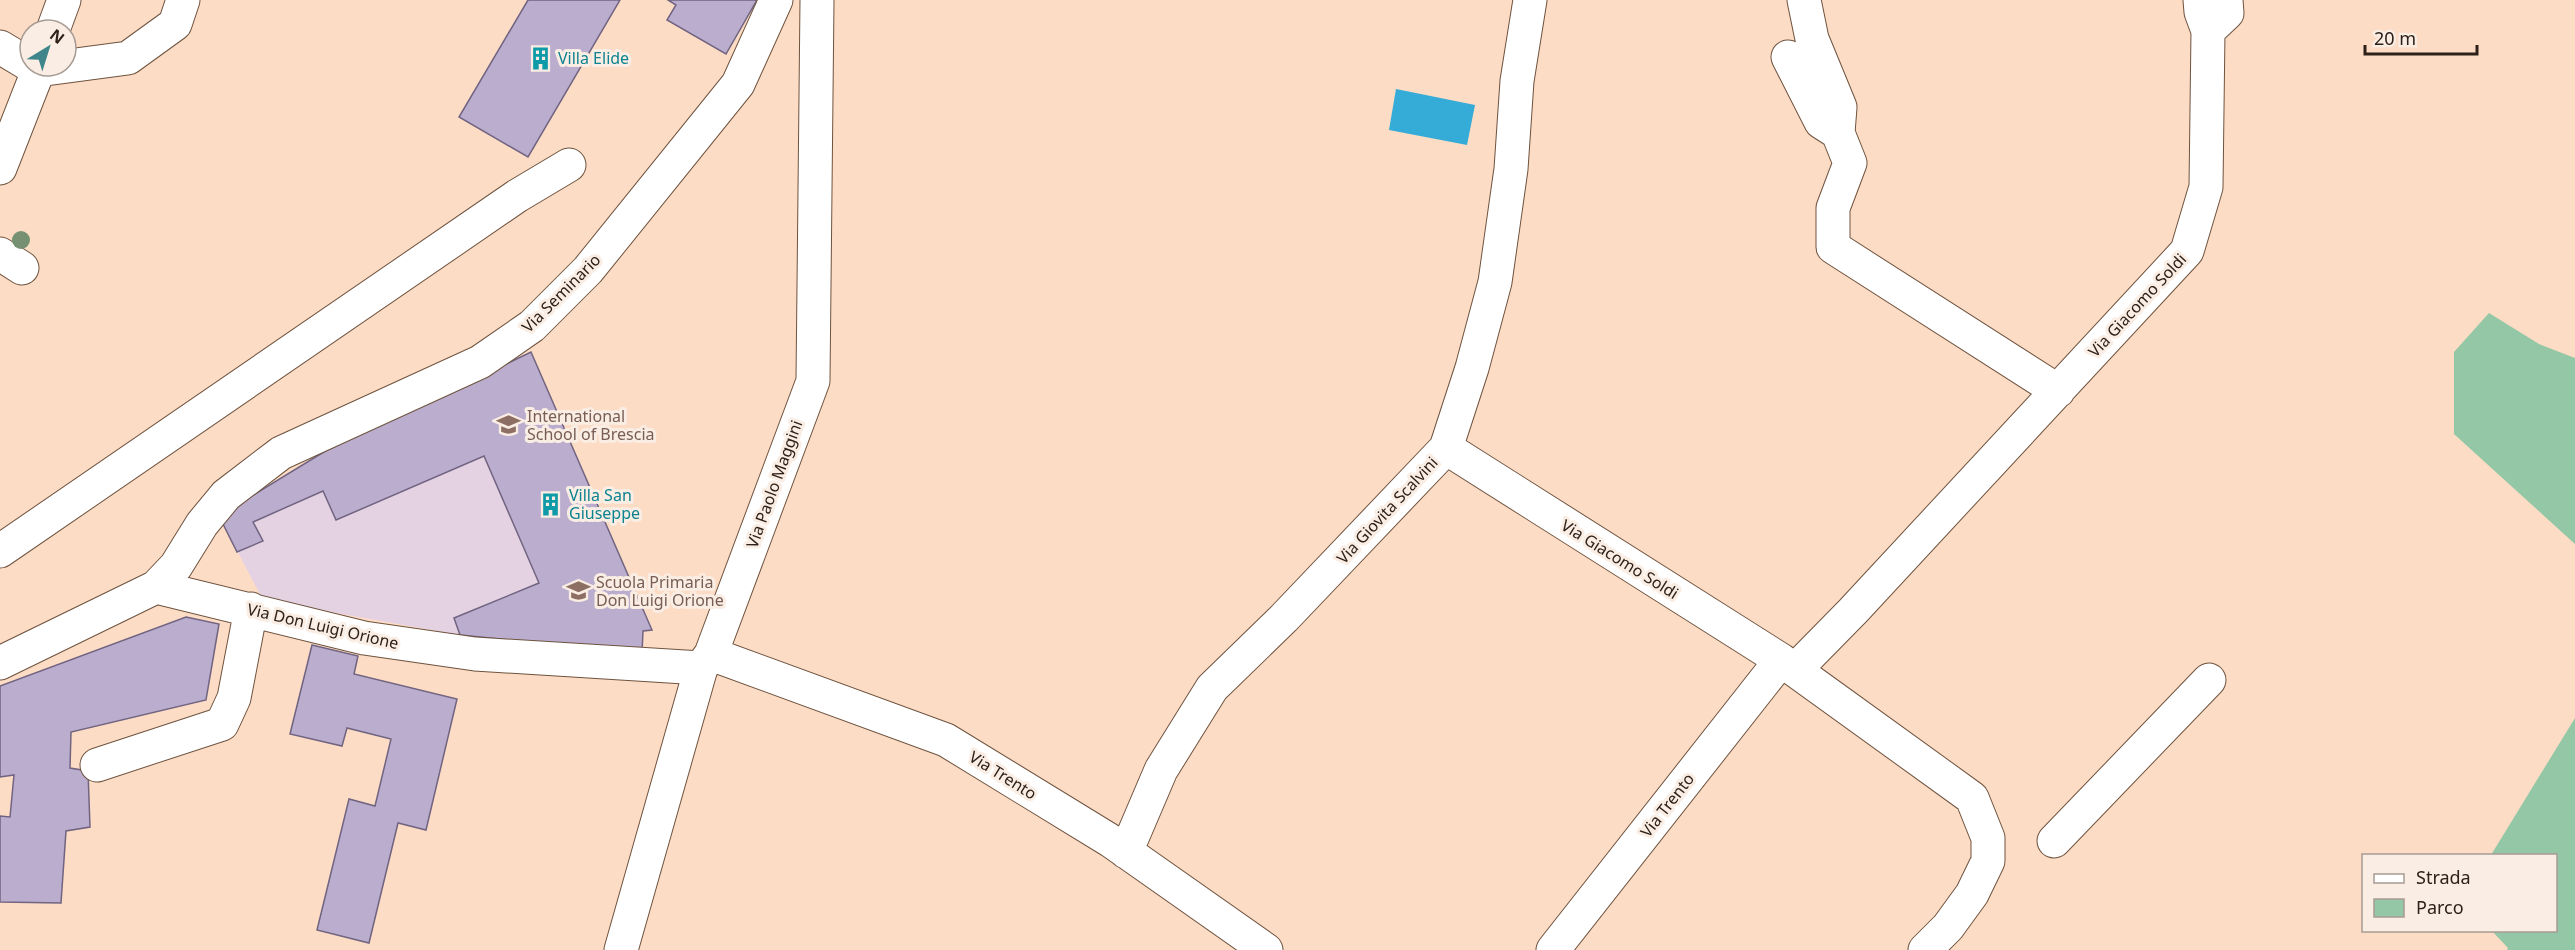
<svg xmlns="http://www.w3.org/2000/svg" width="2575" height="950" viewBox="0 0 2575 950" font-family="'Noto Sans',sans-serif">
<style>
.education{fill:#e4d2e3}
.green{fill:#93c7a5}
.water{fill:#35abd7}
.building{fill:#bbadcd;stroke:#716481;stroke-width:1.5}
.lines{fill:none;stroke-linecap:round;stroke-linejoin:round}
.minor-casing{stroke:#6e533f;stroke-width:35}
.minor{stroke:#fff;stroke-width:33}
.tree{fill:#769072}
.labels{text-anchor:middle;stroke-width:6;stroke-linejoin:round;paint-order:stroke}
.culture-label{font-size:16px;fill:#0d838f;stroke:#faede4;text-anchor:start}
.street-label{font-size:16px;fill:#2d2119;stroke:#faede4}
.education-label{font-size:16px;fill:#785e54;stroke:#faede4;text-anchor:start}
</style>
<rect width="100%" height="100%" fill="#fcdcc5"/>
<path class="education" d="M531 352 643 631 642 653 460 635 263 600 219 516 327 450Z"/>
<path class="green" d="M2489 313 2539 344 2575 358V544L2454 434V352Z
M2575 718V950H2507L2508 948 2492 931 2556 930V856L2491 855Z"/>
<path class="water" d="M1396 89 1475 105 1467 145 1389 130Z"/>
<path class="building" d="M528 0H620L528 157 459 117Z
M668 0H757L726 54 667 20 676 5Z
M531 352 652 630 643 631 642 653 460 635 454 618 539 583 484 456 336 520 323 491 253 522 263 541 237 552 219 516 327 450Z
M186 617 219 624 206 700 71 732 70 768 88 771 90 827 66 831 61 903 0 902V816L10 817 14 775 0 777V686Z
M312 645 358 656 354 674 457 699 426 830 398 823 369 943 317 930 349 799 375 806 391 739 347 728 342 746 290 734Z"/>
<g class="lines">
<defs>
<path id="minor" d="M1804 0 1812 39 1840 107 1838 133 1850 163 1833 208V247L2058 391
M53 30 64 0
M2208 31 2227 13 2226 0
M0 47 30 65
M1788 57 1821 122 1838 133
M32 66 38 70 128 58 175 24 183 0
M0 168 40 66
M0 254 22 268
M1446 448 1781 660 1972 798 1988 838V861L1972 894 1948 927 1925 950
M0 551 517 196 569 165
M156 587 176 566 202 524 226 495 281 453 480 362 532 326 588 270 738 84 776 0
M711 654 946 740 1111 841 1266 950
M0 663 156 587 364 638 475 654 701 668
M1795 670 1853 611 2187 251 2206 187 2208 31 2201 12 2200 0
M97 765 222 724 234 698 251 609
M2054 841 2209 680
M1126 852 1161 770 1212 688 1284 618 1446 448 1472 368 1495 282 1511 169 1517 81 1530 0
M621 950 701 668 711 654 813 381 817 0
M1553 950 1781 660"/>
</defs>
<use href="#minor" class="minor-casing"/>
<use href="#minor" class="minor"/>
</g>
<circle class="tree" cx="21" cy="240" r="9"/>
<defs>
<symbol id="building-bare" viewBox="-9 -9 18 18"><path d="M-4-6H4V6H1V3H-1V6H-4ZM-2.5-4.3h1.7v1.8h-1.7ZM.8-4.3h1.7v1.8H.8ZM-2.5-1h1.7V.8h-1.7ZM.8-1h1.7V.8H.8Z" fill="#0f9aa8" stroke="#faede4" stroke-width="2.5" paint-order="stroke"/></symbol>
<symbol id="school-bare" viewBox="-9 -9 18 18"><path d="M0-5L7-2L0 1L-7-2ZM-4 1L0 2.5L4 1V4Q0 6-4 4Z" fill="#8d6e63" stroke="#faede4" stroke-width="2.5" paint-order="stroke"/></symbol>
</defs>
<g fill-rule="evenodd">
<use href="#building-bare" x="524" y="42" width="33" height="33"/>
<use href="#school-bare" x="492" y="408" width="33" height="33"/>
<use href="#building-bare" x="534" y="488" width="33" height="33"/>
<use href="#school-bare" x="562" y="574" width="33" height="33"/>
</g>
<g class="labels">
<g class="culture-label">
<text x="558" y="64">Villa Elide</text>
<text x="569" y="501">Villa San<tspan x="569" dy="18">Giuseppe</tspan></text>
</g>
<g class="street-label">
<text transform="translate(561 293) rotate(-45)" y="6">Via Seminario</text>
<text transform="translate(2137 305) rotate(-47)" y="6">Via Giacomo Soldi</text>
<text transform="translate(774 484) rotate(-70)" y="6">Via Paolo Maggini</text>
<text transform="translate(1387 510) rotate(-47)" y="6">Via Giovita Scalvini</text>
<text transform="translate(1620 559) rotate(32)" y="6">Via Giacomo Soldi</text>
<text transform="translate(323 626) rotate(13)" y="6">Via Don Luigi Orione</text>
<text transform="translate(1003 775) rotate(32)" y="6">Via Trento</text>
<text transform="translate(1667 805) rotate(-52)" y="6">Via Trento</text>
</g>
<g class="education-label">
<text x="527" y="422">International<tspan x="527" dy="18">School of Brescia</tspan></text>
<text x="596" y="588">Scuola Primaria<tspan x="596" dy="18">Don Luigi Orione</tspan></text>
</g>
</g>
<rect x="2362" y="854" width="195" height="78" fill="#faede4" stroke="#a89b93" stroke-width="1.5"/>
<rect x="2374" y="874" width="30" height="9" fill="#ffffff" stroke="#a89b93" stroke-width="1.5"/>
<text x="2416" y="884" font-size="18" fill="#2d2119">Strada</text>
<rect x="2374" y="899" width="30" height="18" fill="#93c7a5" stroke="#a89b93" stroke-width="1.5"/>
<text x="2416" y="914" font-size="18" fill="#2d2119">Parco</text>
<g transform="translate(48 48) rotate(38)"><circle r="28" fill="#faede4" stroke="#a89b93" stroke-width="1.5"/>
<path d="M0-4.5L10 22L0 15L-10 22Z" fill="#3e8689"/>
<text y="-9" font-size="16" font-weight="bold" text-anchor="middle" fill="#2d2119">N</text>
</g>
<path d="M2365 45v9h112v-9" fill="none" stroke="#2d2119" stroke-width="3"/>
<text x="2374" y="45" font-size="18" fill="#2d2119" stroke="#faede4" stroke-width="4.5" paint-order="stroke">20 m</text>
</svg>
